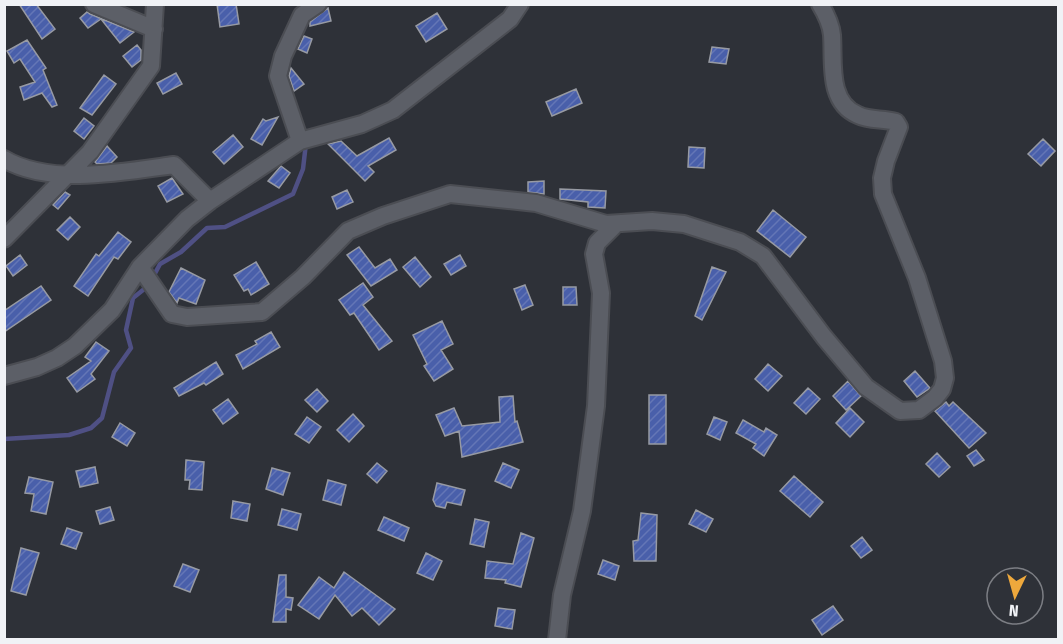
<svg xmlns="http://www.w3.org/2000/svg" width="1063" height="644" viewBox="0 0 1063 644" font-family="'Fira Sans Condensed',sans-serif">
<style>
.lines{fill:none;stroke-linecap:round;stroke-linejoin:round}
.stream{stroke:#4f5084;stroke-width:4.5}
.building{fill:url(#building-hatch);stroke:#979aa3;stroke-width:1.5}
.street-casing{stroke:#4b4d53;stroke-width:20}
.street{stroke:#5c5f67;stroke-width:16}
</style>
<defs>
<pattern id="building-hatch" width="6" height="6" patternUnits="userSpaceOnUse" patternTransform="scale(1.5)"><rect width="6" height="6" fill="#495faa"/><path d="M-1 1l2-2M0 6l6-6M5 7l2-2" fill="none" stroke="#6476b6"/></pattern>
</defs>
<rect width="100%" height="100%" fill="#2e3138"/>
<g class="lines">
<path class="stream" d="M152 279 160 264 181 252 207 228 225 227 293 194 303 169 306 143
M4 439 69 435 91 428 102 418 114 372 131 348 126 330 133 298 148 286"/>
</g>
<path class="building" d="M19 4H36L55 29 42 39Z
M217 4H236L239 24 220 27Z
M328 8 331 21 310 26V22Z
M87 12 90 14 134 32 120 43 101 19 88 28 80 18Z
M437 13 447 29 426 42 416 26Z
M304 36 312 39 307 53 298 49Z
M27 40 46 68 43 70 57 105 52 107 42 93 24 100 20 87 35 82 20 59 14 63 7 51Z
M137 45 141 50V60L132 67 123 56Z
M712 47 729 49 726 64 709 62Z
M291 68 304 84 294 91 289 76Z
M176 73 182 84 163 94 157 83Z
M104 75 116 84 92 115 80 108Z
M576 89 582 103 552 116 546 102Z
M278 117 262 145 251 139 263 119 266 121Z
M84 118 94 126 84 139 74 131Z
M233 135 243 147 224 164 213 152Z
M389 138 396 150 368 166 374 172 365 181 328 144 341 141 357 156Z
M1043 139 1055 151 1041 166 1028 154Z
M107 146 117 157 111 163 97 164 95 162Z
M689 147 705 148 704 168 688 167Z
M281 166 290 173 279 188 268 181Z
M172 178 183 194 167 202 158 186Z
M544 181V194L528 192V182Z
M560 189 606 191 605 208 588 207V202L560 199Z
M347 190 353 202 337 209 332 197Z
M65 192 70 195 58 209 53 205Z
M773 210 806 237 790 257 757 231Z
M70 217 80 227 68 240 57 230Z
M118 232 131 242 118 259 114 257 88 296 74 286 96 254 99 256Z
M359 247 375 268 390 259 397 270 371 286 347 255Z
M20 255 27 265 13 276 6 266Z
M460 255 466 266 451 275 444 264Z
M415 257 431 277 420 287 403 267Z
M256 262 269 284 251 295 248 289 244 291 234 275Z
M712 267 726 272 702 320 695 316Z
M181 268 205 280 196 304 179 298 177 303 169 292Z
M363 283 373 297 363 305 392 341 379 350 354 313 350 315 339 300Z
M525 285 533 305 522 310 514 289Z
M41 286 51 300 4 332V311Z
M563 287H576L577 305H563Z
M442 321 453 344 441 350 453 369 434 381 424 366 427 364 413 335Z
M271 332 280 347 243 369 236 355 257 344 255 341Z
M96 342 109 351 91 374 95 379 77 392 67 378 91 361 85 357Z
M216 362 223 374 206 385 204 383 179 396 174 388Z
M768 364 782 376 768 391 755 379Z
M915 371 930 388 917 397 904 381Z
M848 381 861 396 846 410 833 396Z
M808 388 820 399 806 414 794 403Z
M317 389 328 401 317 412 305 400Z
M649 395H666V444H649Z
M513 396 515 422 517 421 523 442 462 457 459 431 445 436 436 415 454 408 462 426 500 422 499 397Z
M228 399 238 413 223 424 213 410Z
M946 402 949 406 953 402 986 433 969 448 935 411Z
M850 408 864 422 850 437 836 423Z
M353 414 364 426 349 442 337 430Z
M307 417 321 427 309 443 295 434Z
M714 417 727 422 720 440 707 434Z
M743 420 764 432 766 428 777 435 764 456 753 448 756 444 736 433Z
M120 423 135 433 127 446 112 437Z
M976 450 984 460 974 466 967 456Z
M937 453 950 467 939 477 926 464Z
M186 460 204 462 202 490 189 489 190 480H185Z
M377 463 387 471 377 483 367 474Z
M503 463 519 470 511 488 495 481Z
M95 467 98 483 80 487 76 471Z
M272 468 290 473 283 495 266 489Z
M794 476 823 502 810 517 780 491Z
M29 477 53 482 46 514 31 511 34 494 25 493Z
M328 480 346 485 341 505 323 500Z
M437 483 465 490 461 505 447 502 445 508 436 506 433 500Z
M233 501 250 504 247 521 231 518Z
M110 507 114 520 100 524 96 511Z
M282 509 301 514 297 530 278 525Z
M696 510 713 519 706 532 689 524Z
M641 513 657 515 656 561H634L633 541 638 540Z
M384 517 409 528 404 541 378 530Z
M475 519 489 522 484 547 470 544Z
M67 528 82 533 76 549 61 544Z
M521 533 534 538 521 587 505 583 506 580 485 578 487 561 513 564Z
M862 537 872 550 861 558 851 546Z
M21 548 39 553 26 595 11 591Z
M426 553 442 561 433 580 417 573Z
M603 560 619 566 615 580 598 574Z
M183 564 199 570 190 592 174 586Z
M344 572 395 609 379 625 362 608 352 616 335 595 319 619 298 605 319 577 334 588Z
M279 575H286V597L293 598 291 610 286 609V622H273Z
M833 606 843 620 822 635 812 620Z
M498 608 515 610 512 629 495 626Z"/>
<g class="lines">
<defs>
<path id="street" d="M94 4 154 29
M300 141 278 76 283 56 302 15 318 4
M4 159C50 186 124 172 174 165L210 201
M4 239 90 152 151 66 155 4
M140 267 172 314 187 317 262 312 303 277 348 231 383 216 450 194 536 203 606 224 652 221 684 224 740 242 763 256 824 337 866 387 900 411 919 410 935 398 942 389 945 378 943 361 917 278 883 194 882 178 886 161 899 127 896 122C883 118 870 121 858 115 827 102 834 62 832 35 831 24 826 14 820 4
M4 376 37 367 57 358 75 346 112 310 140 267 187 219 210 201 300 141 362 124 393 110 510 19 520 4
M557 640 562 595 582 511 596 406 601 293 594 254 597 243 615 225"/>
</defs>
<use href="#street" class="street-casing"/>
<use href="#street" class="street"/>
</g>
<rect width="1063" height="644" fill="none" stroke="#f0f2f6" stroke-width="12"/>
<g transform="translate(1015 596) rotate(185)"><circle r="28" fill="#2e3138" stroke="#7c7e84" stroke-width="1.5"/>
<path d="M0-4.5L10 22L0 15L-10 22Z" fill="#eea83c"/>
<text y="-9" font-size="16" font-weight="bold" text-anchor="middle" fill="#f0f2f6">N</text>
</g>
</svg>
